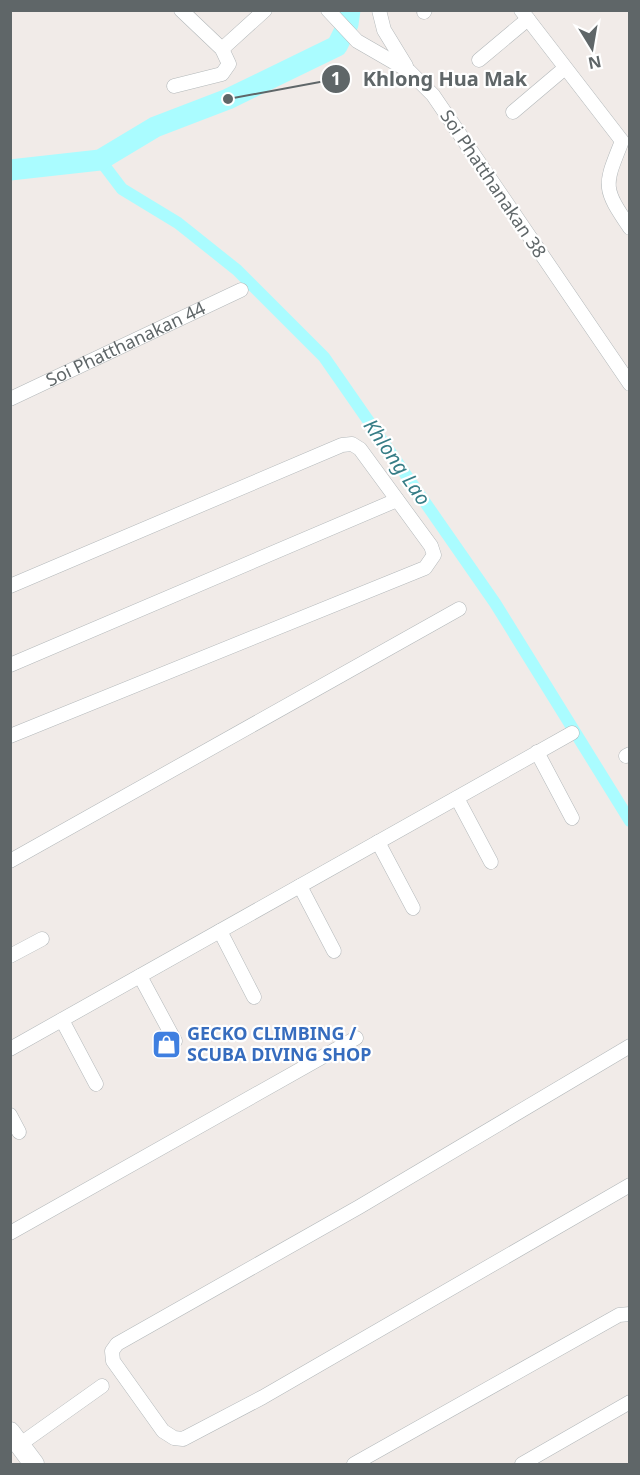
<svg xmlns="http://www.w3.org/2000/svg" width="640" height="1475" viewBox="0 0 640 1475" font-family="'Noto Sans',sans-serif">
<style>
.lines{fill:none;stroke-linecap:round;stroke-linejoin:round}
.canal{stroke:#aafcff;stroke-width:12}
.river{stroke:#aafcff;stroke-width:21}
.street-casing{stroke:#b3b8ba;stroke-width:15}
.secondary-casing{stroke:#b2b8ba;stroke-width:21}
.street{stroke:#fff;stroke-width:14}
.secondary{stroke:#fff;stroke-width:20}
.labels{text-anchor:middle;stroke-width:4.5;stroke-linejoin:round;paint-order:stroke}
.street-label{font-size:18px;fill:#5f6668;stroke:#fff}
.shop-label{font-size:18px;font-weight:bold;fill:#366cbe;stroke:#fff;text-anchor:start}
.water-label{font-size:20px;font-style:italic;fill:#367d86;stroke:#fff}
.leader{fill:none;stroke:#5f6668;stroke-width:2}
.callout-dot{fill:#5f6668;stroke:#fff;stroke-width:2}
.mark-label{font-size:18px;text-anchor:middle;font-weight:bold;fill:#fff}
.callout-label{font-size:20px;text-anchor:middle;font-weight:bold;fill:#5f6668;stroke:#fff;stroke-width:4.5;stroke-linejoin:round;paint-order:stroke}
</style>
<rect width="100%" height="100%" fill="#f1ebe8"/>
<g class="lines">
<path class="canal" d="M100 160 122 189 178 223 237 270 324 357 495 603 630 821"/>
<path class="river" d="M10 170 100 160 155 127 228 99 337 46 348 24 350 10"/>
<defs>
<g id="street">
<path d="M328 10 357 41 409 71 433 95 630 384"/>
<path d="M379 10 384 30 406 66"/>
<path d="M521 10 622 141C604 186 602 187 630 228"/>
<path d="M424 12 425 10"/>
<path d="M222 49 265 10"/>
<path d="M479 60 528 19"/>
<path d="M174 86 222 74 229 64 222 49 181 10"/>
<path d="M513 112 565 68"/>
<path id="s1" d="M10 399 241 290"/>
<path d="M10 586 342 445 352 444 360 449 431 546 434 555 425 568 10 736"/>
<path d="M10 665 397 500"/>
<path d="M537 752 572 818"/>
<path d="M626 756 630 754"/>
<path d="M457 798 491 862"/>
<path d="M378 842 413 908"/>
<path d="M10 861 459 609"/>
<path d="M300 886 334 951"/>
<path d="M220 931 254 997"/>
<path d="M10 956 42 939"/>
<path d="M140 976 175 1041"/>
<path d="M62 1020 96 1084"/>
<path d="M630 1046 359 1207 117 1344 112 1351 113 1361 163 1431 174 1438 183 1439 263 1397 630 1185"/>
<path d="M10 1049 572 733"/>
<path d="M10 1115 19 1132"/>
<path d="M10 1233 356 1038"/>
<path d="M19 1445 102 1386"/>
<path d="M354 1464 619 1315 630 1314"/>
<path d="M522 1464 630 1402"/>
</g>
<path id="secondary" d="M10 1432 34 1464"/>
</defs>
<use href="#street" class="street-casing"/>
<use href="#secondary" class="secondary-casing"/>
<use href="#street" class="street"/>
<use href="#secondary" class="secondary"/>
</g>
<defs>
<symbol id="shop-square" viewBox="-11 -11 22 22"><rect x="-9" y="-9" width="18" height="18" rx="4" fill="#3f7fe0" stroke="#fff"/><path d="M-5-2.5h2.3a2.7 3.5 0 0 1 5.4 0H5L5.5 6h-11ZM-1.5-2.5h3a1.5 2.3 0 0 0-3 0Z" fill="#fff"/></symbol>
</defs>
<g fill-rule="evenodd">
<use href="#shop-square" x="150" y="1028" width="33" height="33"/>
</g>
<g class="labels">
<g class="street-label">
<text transform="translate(493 184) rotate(56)" y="6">Soi Phatthanakan 38</text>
<text dy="6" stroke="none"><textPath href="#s1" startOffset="128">Soi Phatthanakan 44</textPath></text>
</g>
<g class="shop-label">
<text x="187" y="1040">GECKO CLIMBING /<tspan x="187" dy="21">SCUBA DIVING SHOP</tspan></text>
</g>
<g class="water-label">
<text transform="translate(397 462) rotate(55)" y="7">Khlong Lao</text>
</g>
</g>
<path class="leader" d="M228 99L336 79"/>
<g class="callout-dot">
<circle cx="228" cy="99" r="6"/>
<circle cx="336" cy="79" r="15"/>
</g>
<g class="mark-label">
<text x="336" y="85">1</text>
</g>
<g class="callout-label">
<text x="445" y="86">Khlong Hua Mak</text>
</g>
<rect width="640" height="1475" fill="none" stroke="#5f6668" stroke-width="24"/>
<g transform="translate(592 48) rotate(169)" stroke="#ffffff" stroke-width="4.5" paint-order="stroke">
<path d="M0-4.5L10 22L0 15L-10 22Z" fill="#5f6668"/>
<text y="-9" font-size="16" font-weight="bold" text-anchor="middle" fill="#5f6668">N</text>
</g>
</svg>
